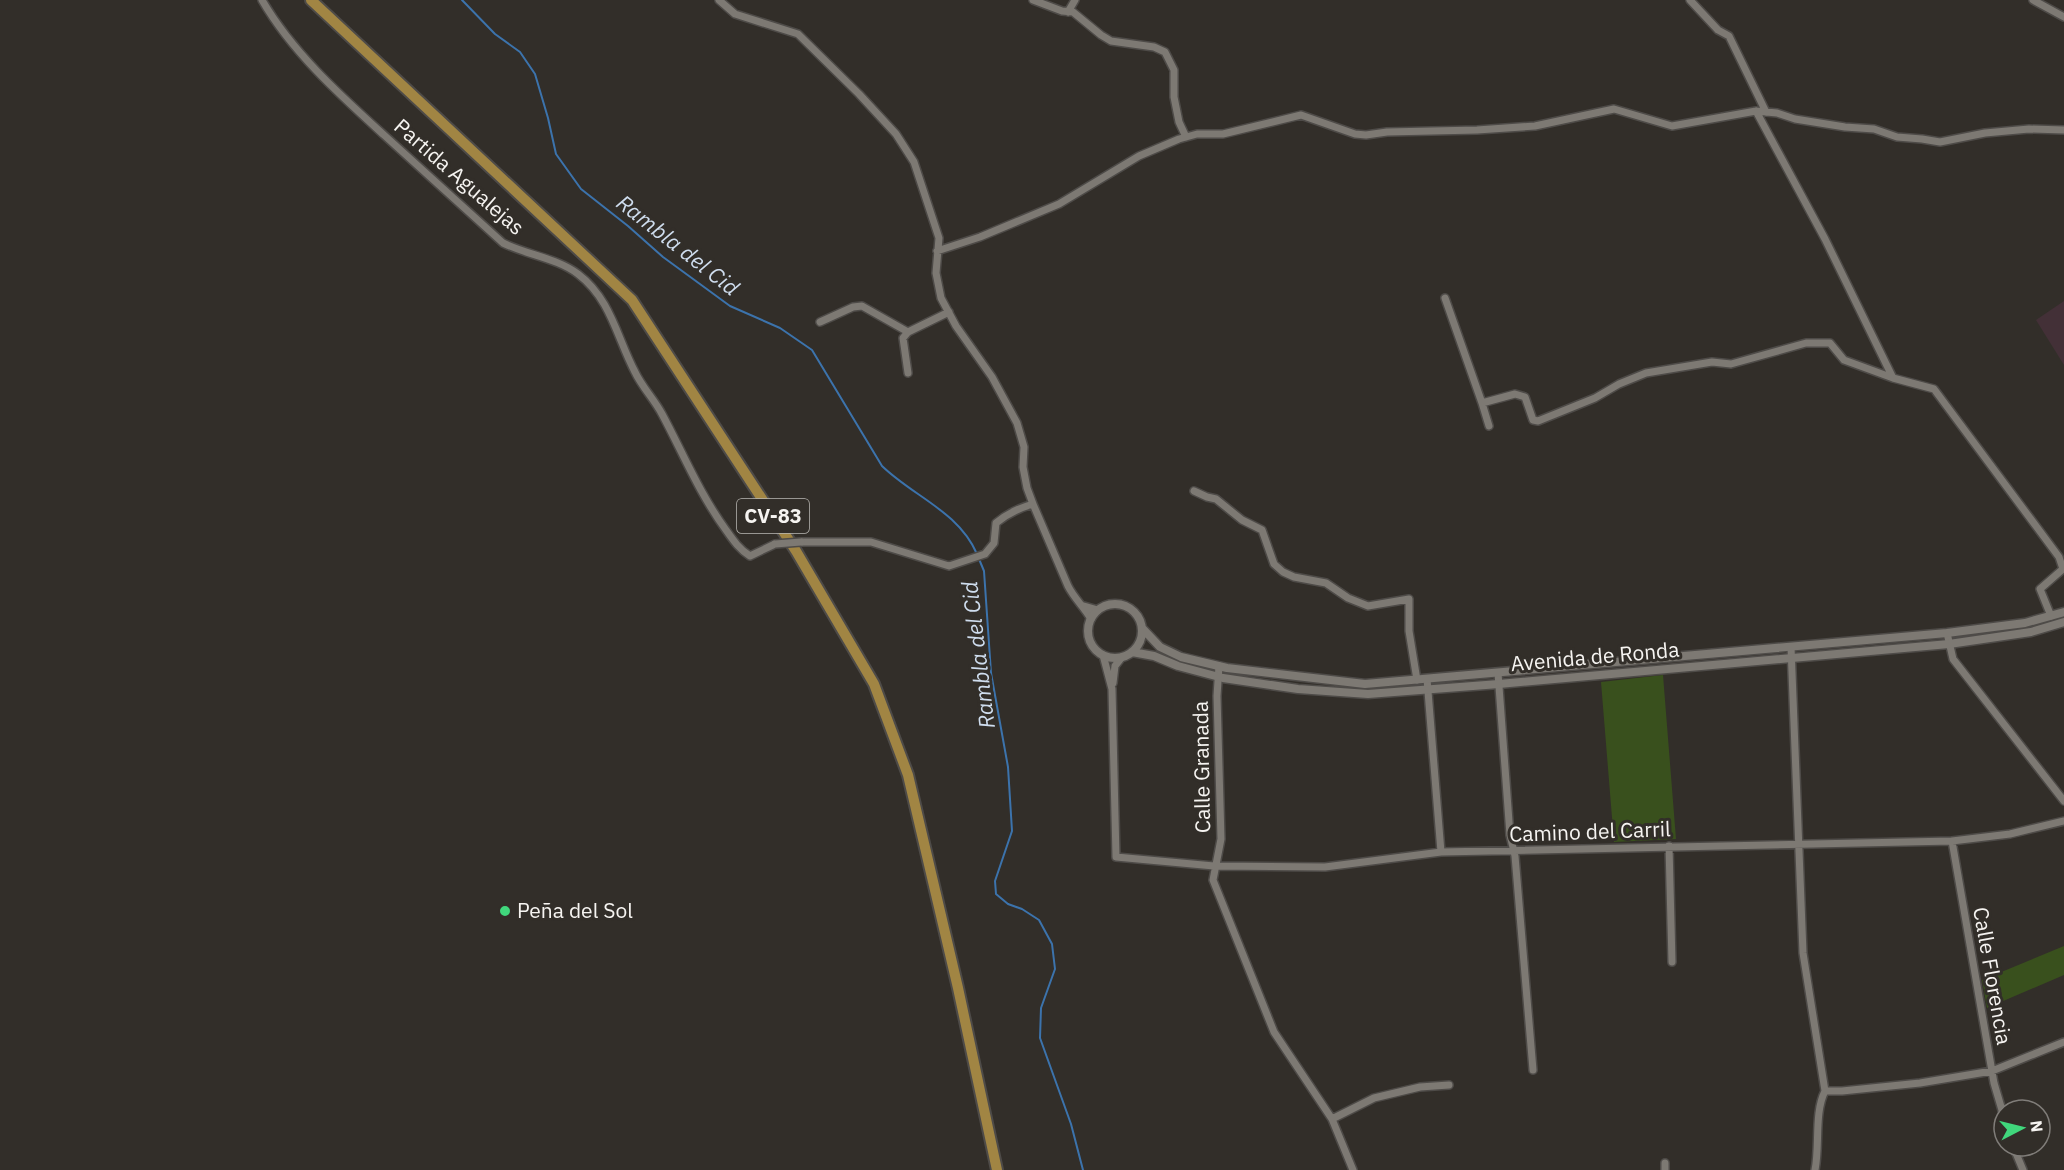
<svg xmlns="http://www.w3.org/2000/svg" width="2064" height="1170" viewBox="0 0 2064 1170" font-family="'IBM Plex Sans',sans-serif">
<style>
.education{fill:#433037}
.green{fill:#39501d}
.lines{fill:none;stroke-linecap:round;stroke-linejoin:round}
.stream{stroke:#3c73ac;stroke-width:2}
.minor-casing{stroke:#4e4b48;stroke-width:10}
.tertiary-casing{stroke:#4e4b48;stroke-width:11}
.primary-casing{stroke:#4e4b48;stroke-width:14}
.minor{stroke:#7d7973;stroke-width:7}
.tertiary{stroke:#7d7973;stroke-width:8}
.primary{stroke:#a18543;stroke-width:10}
.minor-bridge-casing{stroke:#4e4b48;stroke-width:10;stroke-linecap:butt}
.minor-bridge{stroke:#7d7973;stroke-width:7}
.poi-dot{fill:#40d77c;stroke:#322e29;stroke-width:2}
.labels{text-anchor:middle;stroke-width:6;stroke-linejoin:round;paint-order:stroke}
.shield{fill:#322e29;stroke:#bbb9b5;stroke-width:1.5}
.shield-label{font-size:20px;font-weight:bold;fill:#f6f4f1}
.street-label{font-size:21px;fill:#f6f4f1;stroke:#322e29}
.poi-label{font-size:21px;fill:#f6f4f1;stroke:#322e29;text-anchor:start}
.water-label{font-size:22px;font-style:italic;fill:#cfddee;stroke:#322e29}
</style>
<rect width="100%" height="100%" fill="#322e29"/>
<path class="education" d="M2064 301V365L2036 320Z"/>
<path class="green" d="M1663 675 1676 839 1614 842 1601 682Z
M2064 946V975L1987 1008 1982 980Z"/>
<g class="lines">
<path class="stream" d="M462 0 495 34 520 52 535 74 548 118 556 154 581 189 628 226 663 257 730 306 780 328 812 350 882 466C914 497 958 511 977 554
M979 559 984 571 991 673 1008 767 1012 831 995 881 996 894 1008 904 1022 909 1039 920 1052 944 1055 969 1041 1008 1040 1038 1071 1124 1083 1170"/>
<defs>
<path id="minor" d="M262 0C292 52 340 95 384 135 424 171 463 207 503 243 527 255 557 258 578 274 611 299 617 338 635 372 642 387 654 399 662 414 683 453 699 493 726 530 733 540 739 549 750 556L775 544
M719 0 735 14 798 34 859 94 896 134 914 162 939 238 936 273 941 298 956 326 992 377 1017 423 1024 447 1023 467 1027 488 1033 504
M1033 0 1062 11 1073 12 1101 35 1111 41 1154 47 1165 52 1174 70V97L1179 122 1186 137
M1690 0 1718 30 1729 36 1766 112
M2033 0 2064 17
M1068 12 1075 0
M1756 111 1825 239 1893 378 1934 389 2059 557 2063 569 2040 589 2051 616
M937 251 980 237 1059 204 1139 156 1179 139 1197 134H1223L1301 115 1355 134 1366 135 1387 132 1477 130 1535 126 1614 109 1672 126 1756 111 1777 113 1795 119 1845 127 1874 129 1897 137 1922 139 1940 142 1985 133 2029 129 2064 130
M1445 298 1482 403
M820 322 853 307 862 306 908 332 949 312
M908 332 903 338 908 373
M1489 426 1482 403 1515 394 1525 397 1533 420 1538 421 1595 398 1619 384 1646 373 1712 362 1731 364 1806 343H1830L1844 360 1893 378
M1194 491 1207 497 1216 499 1242 520 1262 530 1274 564 1283 572 1294 577 1326 583 1348 598 1368 606 1409 599V631L1417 680
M801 542H871L949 566 985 554 994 543 996 523C1008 513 1019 508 1033 504L1068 586C1074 598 1084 607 1091 619
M1084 606 1098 610
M1947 633 1953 659 2064 801
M1791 647 1803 953 1825 1091C1814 1113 1820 1145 1815 1170
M1103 655 1112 689 1116 857 1214 866 1325 867 1441 852 1952 841 2010 834 2064 821
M1219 666 1217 696 1221 839 1213 880 1274 1032 1332 1119 1353 1170
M1498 673 1510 835 1515 856 1533 1070
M1427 679 1441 852
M1113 683 1115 666 1122 657
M1952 841 1994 1083 2004 1117
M1669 846 1672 962
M1825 1091H1842L1920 1083 1992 1071 2064 1042
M1332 1119 1374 1098 1420 1087 1449 1085
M2013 1146 2023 1170
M1665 1163V1170"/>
<path id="tertiary" d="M1088 631a27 27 0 1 1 54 0a27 27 0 1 1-54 0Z
M1142 628 1160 647 1181 657 1227 668 1365 684 1947 633 2025 623 2064 612
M1132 652 1154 656 1178 666 1223 678 1298 689 1368 694 1499 684 1949 644 2031 632 2064 622"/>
<path id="primary" d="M311 0 632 300 796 551 874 684 908 775 958 988 997 1170"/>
</defs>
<use href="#minor" class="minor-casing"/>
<use href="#tertiary" class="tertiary-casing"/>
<use href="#primary" class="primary-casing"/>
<use href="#minor" class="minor"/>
<use href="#tertiary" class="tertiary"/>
<use href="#primary" class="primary"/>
<defs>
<path id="minor-bridge" d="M775 544 801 542"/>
</defs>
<use href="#minor-bridge" class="minor-bridge-casing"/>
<use href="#minor-bridge" class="minor-bridge"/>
</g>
<circle class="poi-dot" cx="505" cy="911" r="6"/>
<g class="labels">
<rect class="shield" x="737" y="499" width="72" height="34" rx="4.5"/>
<g class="shield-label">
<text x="773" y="523">CV-83</text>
</g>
<g class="street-label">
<text transform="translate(459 177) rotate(41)" y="7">Partida Agualejas</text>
<text transform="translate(1595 657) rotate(-5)" y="7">Avenida de Ronda</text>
<text transform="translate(1202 767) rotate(-91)" y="7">Calle Granada</text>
<text transform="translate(1590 832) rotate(-2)" y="7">Camino del Carril</text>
<text transform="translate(1992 976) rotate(80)" y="7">Calle Florencia</text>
</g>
<g class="poi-label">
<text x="517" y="918">Peña del Sol</text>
</g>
<g class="water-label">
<text transform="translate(678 245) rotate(38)" y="8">Rambla del Cid</text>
<text transform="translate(978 655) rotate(-97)" y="8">Rambla del Cid</text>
</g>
</g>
<g transform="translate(2022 1128) rotate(83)"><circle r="28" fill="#322e29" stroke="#807d79" stroke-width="1.5"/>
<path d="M0-4.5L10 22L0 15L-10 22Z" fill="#40d77c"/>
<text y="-9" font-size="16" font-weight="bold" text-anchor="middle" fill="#f6f4f1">N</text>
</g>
</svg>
